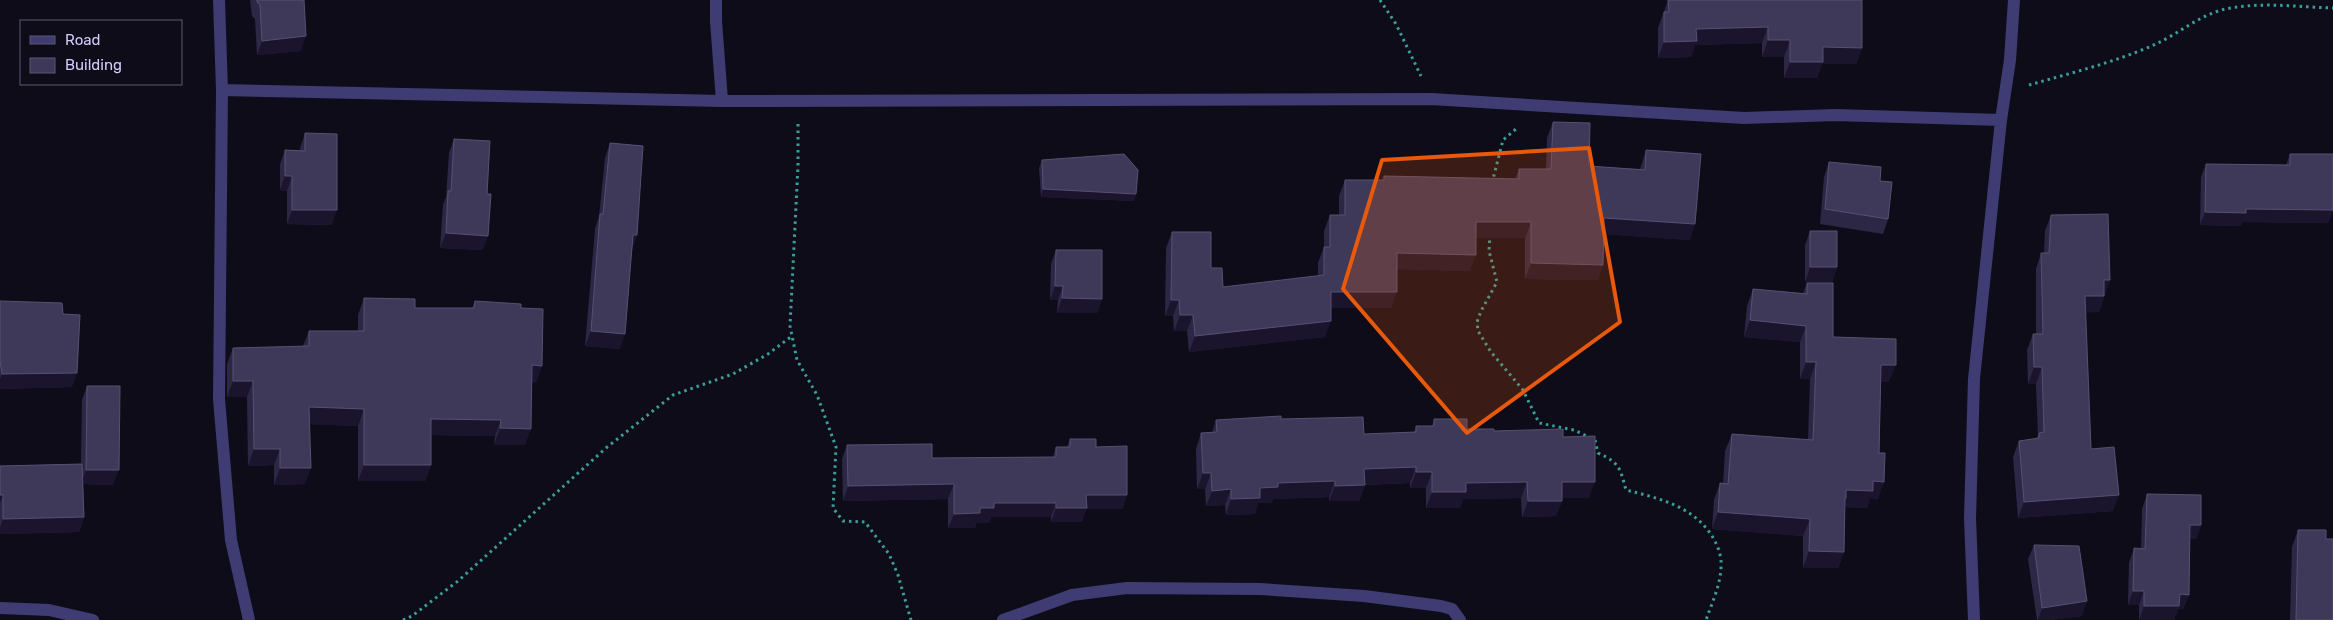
<svg xmlns="http://www.w3.org/2000/svg" width="2333" height="620" viewBox="0 0 2333 620" font-family="Rubik,sans-serif">
<style>
.lines{fill:none;stroke-linecap:round;stroke-linejoin:round}
.path{stroke:#399f9a;stroke-width:3;stroke-dasharray:2.5 4;stroke-linecap:butt}
.minor{stroke:#3f3c73;stroke-width:12}
.wall{fill:#2d2746}
.shaded-wall{fill:#1a152c}
.building{fill:#3f3959;stroke:#565072}
.marked{fill:#e8590c;fill-opacity:0.2;stroke:#e8590c;stroke-width:4;stroke-linejoin:round}
</style>
<rect width="100%" height="100%" fill="#0f0c19"/>
<g class="lines">
<path class="path" d="M1380 0 1396 24 1421 76
M2029 85C2071 73 2116 62 2156 44 2180 33 2203 12 2231 8 2265 2 2299 7 2333 8
M798 124V166L790 326 797 360 817 395 836 447 833 508 843 521 865 522 889 554 898 575 911 620
M1492 183 1503 140 1516 129
M1490 234 1489 251 1497 282 1481 311 1477 322 1478 331 1491 352 1523 390 1539 423 1574 430 1595 440 1598 453C1620 463 1620 468 1626 490 1658 498 1693 506 1712 536 1718 546 1722 556 1721 568 1720 586 1712 603 1706 620
M403 620 412 616 458 581 606 448 673 395 733 374 768 354 792 336"/>
<path class="minor" d="M219 0 222 90 219 399 231 540 249 620
M716 0V21L722 101
M222 90 722 101 1431 99 1744 118 1835 115 2001 120
M0 608 49 610 93 620
M1003 620 1072 595 1127 588 1260 589 1364 596 1441 606 1452 609 1460 620
M1974 620 1970 518 1974 379 2001 120 2010 60 2014 0"/>
</g>
<path class="wall" d="M250 0H304L301 51 257 55 255 19 252 16Z
M1668 0H1862V48L1856 64H1822L1817 78H1784V57H1762V43L1695 45 1691 57 1658 58V28Z
M1553 122 1589 166 1640 169 1641 166 1646 150 1690 240 1604 234 1603 265 1598 280 1525 279V238H1476L1470 271 1397 269 1391 308H1331L1325 337 1189 352 1187 331H1174L1173 316H1165L1166 248 1172 232 1211 268 1223 287 1318 276V263L1324 247V231L1330 215H1339V196L1345 180H1383L1384 176 1515 179 1519 169H1546L1547 138Z
M305 133 332 225 287 224V191L280 190V164L285 150H300V148Z
M454 139 487 194 483 250 440 248 443 205 446 197 449 153Z
M610 143 637 235 632 249 620 349 585 346 595 229 599 216 605 158Z
M2290 154 2333 206V210L2328 223 2242 222 2241 226 2200 225 2201 177 2206 164 2286 165Z
M1042 160 1134 201 1041 197 1039 168Z
M1829 162 1880 181 1888 219 1883 234 1820 224 1824 177Z
M2051 215 2110 280 2099 312H2085L2091 449 2113 511 2018 518 2013 457 2019 441 2036 439 2038 435 2036 384H2028L2027 350 2033 334H2036V269L2041 253H2044L2045 231Z
M1810 231 1837 267 1832 282H1805V245Z
M1056 250 1102 299 1097 313H1057L1058 300H1050L1051 264Z
M1807 283 1833 337 1889 382H1881L1878 499 1870 498 1867 508 1845 507 1844 552 1838 568H1803V536L1712 529 1714 500 1720 483 1723 484 1725 451 1732 434 1808 440 1810 379H1800V342L1744 337 1747 306 1753 289 1803 293Z
M364 298 415 308H472L475 301 521 308 542 366 536 382H532L525 445H494L495 436 431 435V465L425 481H358V426L310 424 305 484 274 485V465L248 466 247 397H227V364L233 348 303 346 309 331H358V315Z
M0 301 63 314 72 387 0 389Z
M87 386 113 485 83 484 84 517 79 532 0 534V466L81 464 82 400Z
M1281 419 1364 434 1414 432 1416 426H1432L1434 419 1467 429 1563 437 1589 498H1562V501L1556 516 1522 517 1521 498 1463 499 1460 508H1426V488H1410V483L1365 485 1359 501H1329V497L1273 499 1272 503H1258L1255 514 1226 515 1225 505 1206 506 1205 489H1197L1196 449 1201 433H1212L1216 420Z
M1070 439 1096 447 1127 495 1122 509H1086L1082 522H1051V517H991L989 523H976L975 528H948V499L843 501 842 459 847 445 932 458 1053 457 1056 447H1067Z
M2147 494 2201 525 2196 539H2190L2189 595 2183 609H2178L2174 620H2139V605H2128L2129 563 2134 548 2141 549 2142 509Z
M2298 530 2326 539 2333 620H2290L2292 547Z
M2034 545 2082 616 2051 620H2037L2028 559Z"/>
<path class="shaded-wall" d="M1768 27 1762 43 1695 45 1691 57 1658 58 1664 42 1696 29Z
M306 36 301 51 257 55 262 41Z
M1768 40H1790L1784 57H1762Z
M1823 47 1862 48 1856 64H1822L1817 78H1784L1790 62Z
M285 176H292L287 191 280 190Z
M1043 189 1136 194 1134 201 1041 197Z
M2246 209 2333 210 2328 223 2242 222 2241 226 2200 225 2205 212Z
M292 210H337L332 225 287 224Z
M1604 218 1695 224 1690 240 1598 234Z
M1476 222H1531L1525 238H1470Z
M446 233 488 236 483 250 440 248Z
M633 235H637L632 250Z
M1397 253 1476 255 1470 271 1391 269Z
M1531 263 1603 265 1598 280 1525 279Z
M1810 267H1837L1832 282H1805Z
M2104 280H2110L2099 312 2079 313 2085 296Z
M1055 286H1063L1058 300H1050Z
M1331 292H1397L1391 308H1325Z
M1062 298 1102 299 1097 313H1057Z
M1171 300H1179L1173 316H1165Z
M1180 315H1193L1187 331H1174Z
M1750 320 1806 326 1800 342 1744 337Z
M1331 321 1325 337 1189 352 1195 336Z
M591 331 625 334 620 349 585 346Z
M1806 362H1816L1810 379H1800Z
M532 365 542 366 536 382 526 381Z
M1881 365H1896L1889 382H1875Z
M2034 367H2042L2036 384H2028Z
M77 373 72 387 0 389V379L2 374Z
M233 381H253L247 397H227Z
M309 407 364 409 358 426 303 424Z
M431 419 501 420 495 436 425 435Z
M500 428 531 429 525 445H494Z
M254 449H280L274 465 248 466Z
M364 465H431L425 481H358Z
M1416 467 1410 483 1358 485 1364 469Z
M280 468H311L305 484 274 485Z
M86 470H119L113 485 81 484Z
M1416 472H1432L1426 488H1410Z
M1203 473H1211L1205 489H1197Z
M1335 481 1329 497 1273 499 1272 503H1258L1255 514 1226 515 1231 499 1260 488 1278 483Z
M1873 481 1884 482 1878 499 1870 498 1867 508 1843 507 1846 490Z
M1527 482 1521 498 1463 499 1460 508H1426L1432 492 1466 483Z
M1562 482H1595L1589 498H1556Z
M954 484 948 499 843 501 848 486Z
M1365 485 1359 501H1329L1335 486Z
M1231 489 1225 505 1206 506 1212 491Z
M0 495H3L0 503Z
M1086 495H1127L1122 509H1086L1082 522H1051L1056 508Z
M2119 495 2113 511 2018 518 2024 502Z
M1528 501H1562L1556 516 1522 517Z
M994 503H1056L1051 517H991L989 523H976L975 528H948L954 514Z
M1718 512 1810 519 1803 536 1712 529Z
M84 517 79 532 0 534V528L3 519Z
M2190 525H2201L2196 539H2185Z
M1809 551 1844 552 1838 568H1803Z
M2133 591H2144L2139 605H2128Z
M2180 594 2189 595 2183 609H2178L2174 620H2139L2144 606Z
M2087 601 2082 616 2051 620H2038L2042 608Z"/>
<path class="building" d="M257 0H304L306 36 262 41 260 5 257 2Z
M1668 0H1862V48L1823 47V62H1790V40H1768V27L1696 29 1697 41 1664 42V12H1669Z
M1553 122 1590 123 1589 166 1645 170 1646 150 1701 154 1695 224 1604 218 1603 265 1531 263V222H1476V255L1397 253V292H1331V321L1195 336 1193 315H1180L1179 300H1171L1172 232H1211V268H1222L1223 287 1324 275V247H1330V215H1345V180H1384V176L1519 179V169H1551Z
M305 133 337 134V210H292V176H285V150L305 151Z
M454 139 490 141 487 194H491L488 236 446 233 448 191H451Z
M610 143 643 146 637 235H633L625 334 591 331 600 214H603Z
M1124 154 1138 170 1136 194 1043 189 1042 160Z
M2290 154H2333V210L2246 209V213L2205 212 2206 164 2290 165Z
M1829 162 1881 167 1880 181 1892 182 1888 219 1825 209Z
M2108 214 2110 280H2104V296H2085L2091 449 2114 447 2119 495 2024 502 2019 441 2039 438V433L2044 432 2042 367H2034L2033 334H2043L2041 253H2049L2051 215Z
M1810 231H1837V267H1810Z
M1056 250H1102V299L1062 298 1063 286H1055Z
M1807 283H1833V337L1896 339V365H1881L1879 453H1885L1884 482 1873 481V491L1846 490V498H1845L1844 552 1809 551 1810 519 1718 512 1720 483 1728 484 1732 434 1813 440 1816 362H1806V326L1750 320 1753 289 1807 294Z
M364 298 415 299V308H474L475 301 521 304V308L543 309 542 366 532 365 531 429 500 428 501 420 431 419V465H364V409L309 407 311 468H280V449H254L253 381H233V348L309 346V331H364Z
M0 301 62 303 63 314 80 315 77 373 2 374 0 361Z
M87 386H120L119 470H86Z
M1281 416V419L1363 417 1364 434 1416 432V426H1434V419H1467V429H1494V431L1563 429V437L1595 436V482H1562V501H1528L1527 482 1466 483V492H1432V472H1416V467L1364 469 1365 485 1335 486V481L1278 483V487L1260 488V498L1231 499V489L1212 491 1211 473H1203L1201 433 1217 432 1216 420Z
M1070 439H1096V447L1127 446V495H1086L1087 508H1056V503H994V508H980V513L954 514V484L848 486 847 445 932 444V458L1056 457V447H1070Z
M82 464 84 517 3 519V495H0V466Z
M2147 494 2201 495V525H2190L2189 595 2180 594 2179 606H2144V591H2133L2134 548 2145 549Z
M2298 530H2326V539H2333V620H2296Z
M2034 545 2079 546 2087 601 2042 608Z"/>
<path class="marked" d="M1589 148 1620 322 1467 433 1343 289 1382 160Z"/>
<rect x="20" y="20" width="162" height="65" fill="#0f0c19" stroke="#5d5873"/>
<rect x="30" y="36" width="25" height="8" fill="#3f3c73" stroke="#5d5873"/>
<text x="65" y="45" font-size="15" fill="#d1cbf9">Road</text>
<rect x="30" y="58" width="25" height="15" fill="#3f3959" stroke="#5d5873"/>
<text x="65" y="70" font-size="15" fill="#d1cbf9">Building</text>
</svg>
